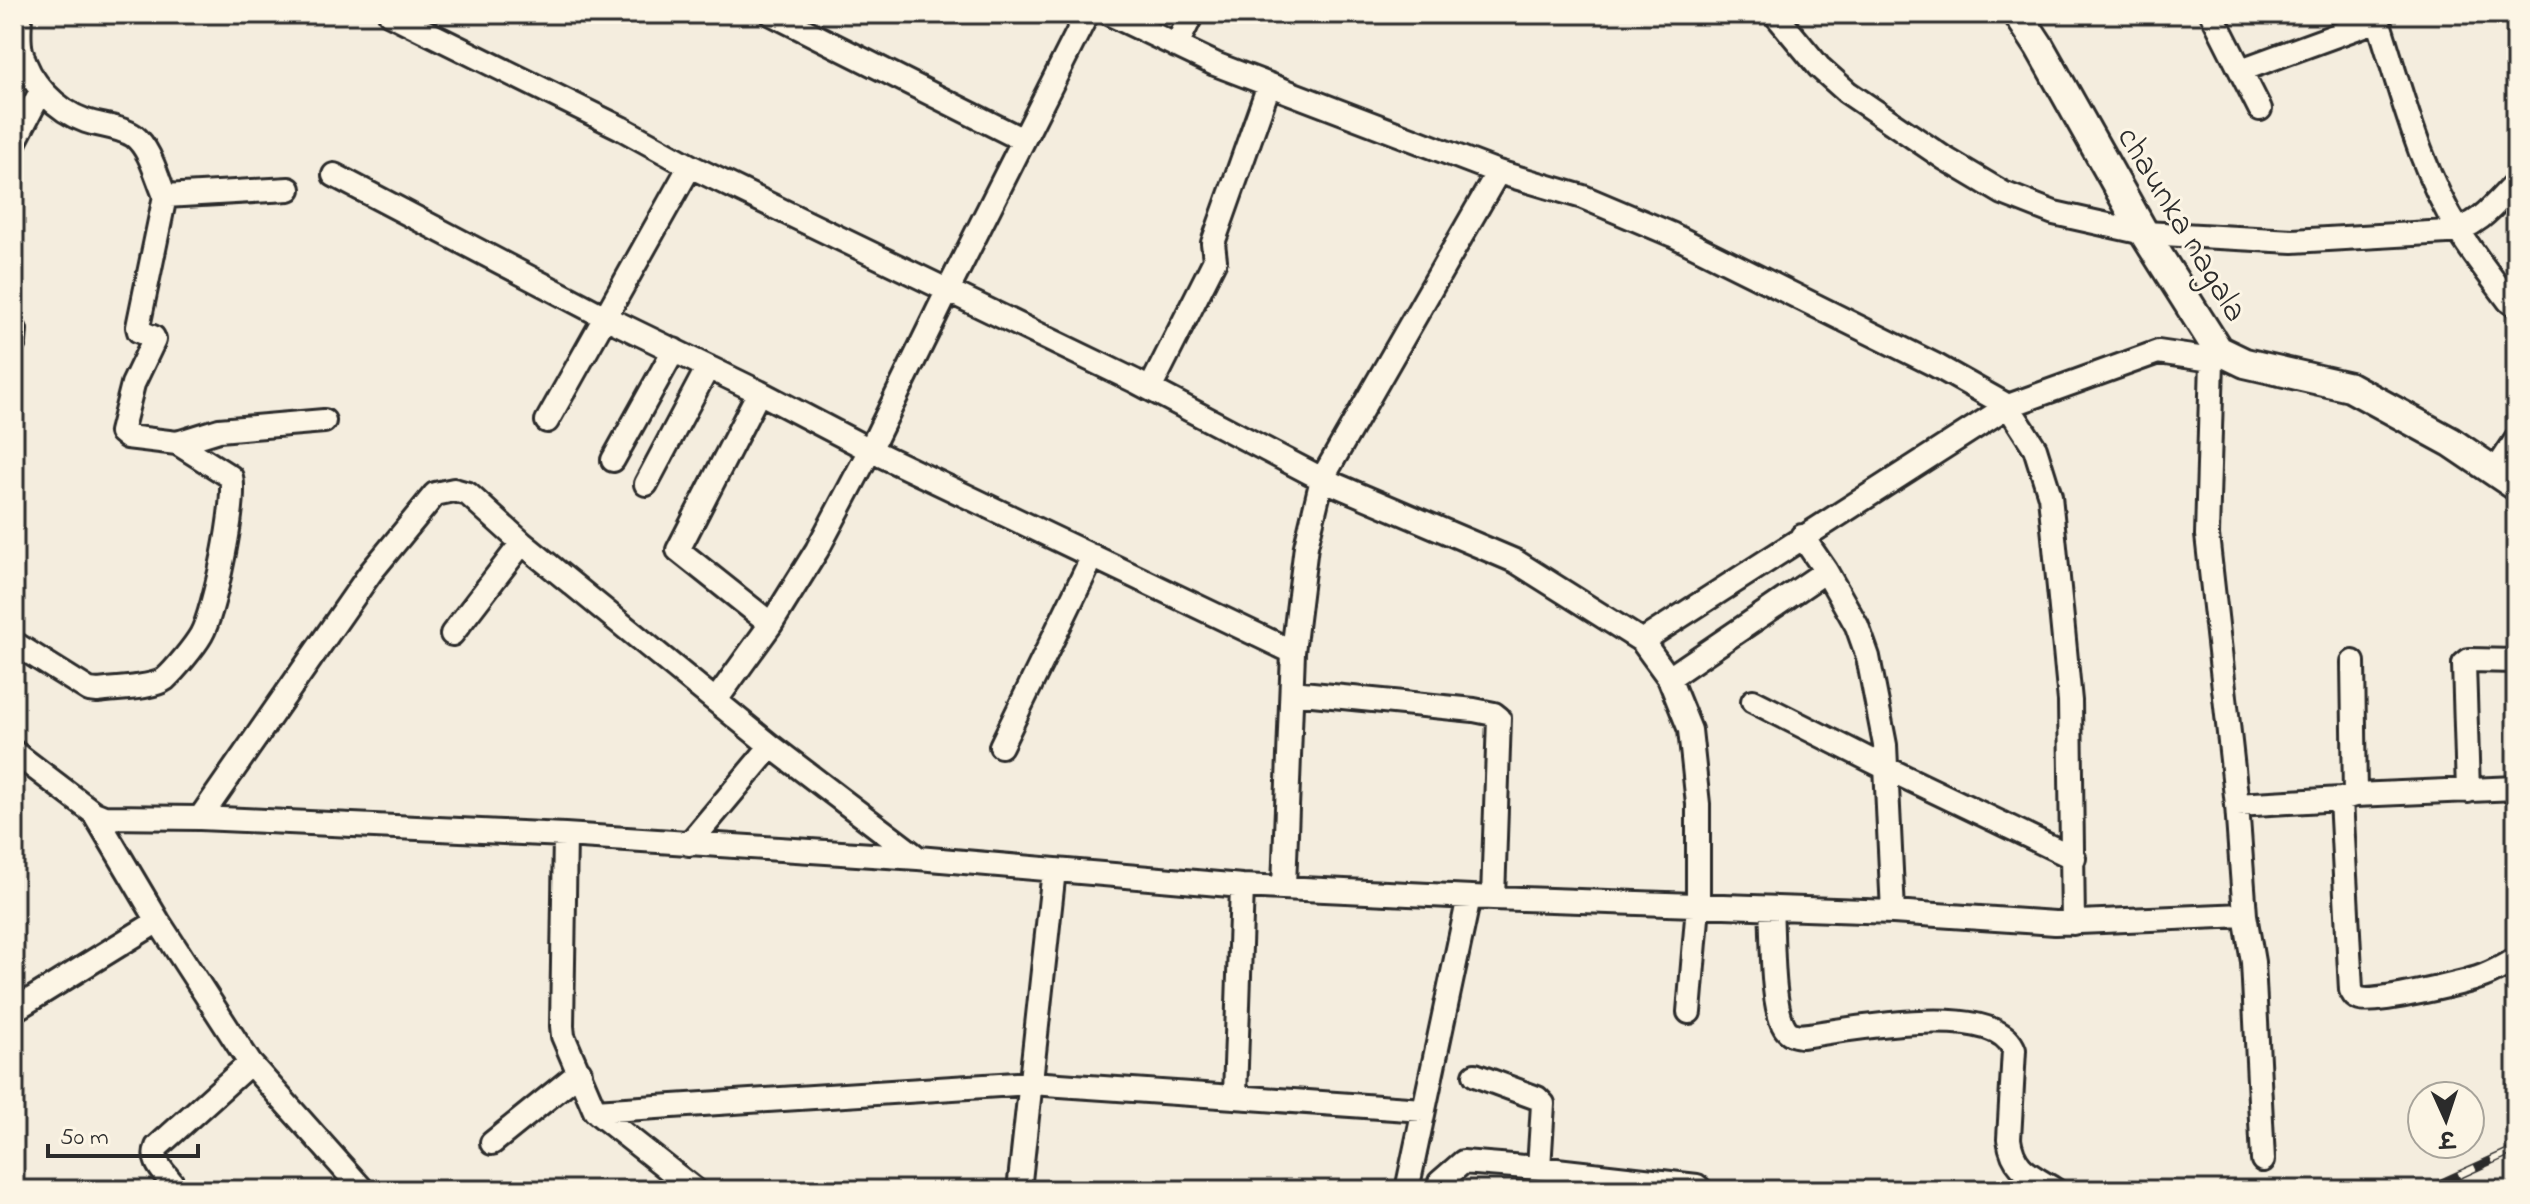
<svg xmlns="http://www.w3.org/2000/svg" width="2530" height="1204" viewBox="0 0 2530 1204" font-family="'Indie Flower','Playpen Sans Deva',sans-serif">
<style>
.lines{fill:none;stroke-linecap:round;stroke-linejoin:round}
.minor-casing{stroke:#2b2b2b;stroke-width:28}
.major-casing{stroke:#2b2b2b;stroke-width:34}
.minor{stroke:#fcf5e5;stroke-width:22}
.major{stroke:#fcf5e5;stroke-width:28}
.rail-casing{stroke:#2b2b2b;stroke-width:9}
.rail{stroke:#fcf5e5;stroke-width:6;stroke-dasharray:18;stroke-linecap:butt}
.labels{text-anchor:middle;stroke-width:6;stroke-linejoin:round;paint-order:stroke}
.street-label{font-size:34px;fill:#2b2b2b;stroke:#fcf5e5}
</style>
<rect width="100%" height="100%" fill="#f4edde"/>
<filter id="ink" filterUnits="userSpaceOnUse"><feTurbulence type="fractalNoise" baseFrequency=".0125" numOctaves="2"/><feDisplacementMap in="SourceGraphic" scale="16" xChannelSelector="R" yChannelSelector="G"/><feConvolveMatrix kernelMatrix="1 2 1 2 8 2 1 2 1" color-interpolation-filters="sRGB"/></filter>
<g filter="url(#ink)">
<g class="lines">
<defs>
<path id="minor" d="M20 14C20 26 18 39 21 51 28 82 57 111 86 121 101 126 121 127 134 136 150 148 157 178 165 196L289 189
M390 14 621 128 690 166 1135 381 1322 479 1515 561 1642 641 1669 678 1690 730 1698 804V906L1689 1012
M772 14 1023 140
M1110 14 1215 64 1498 172 1583 197 1673 235 1935 365 2008 406 2035 448 2050 496 2070 701 2073 923
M1775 14 1819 67 1847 92 1944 158 2003 193 2054 213 2144 233 2293 241 2447 232C2478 228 2496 203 2516 182
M2212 14 2260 109
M2376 14C2400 86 2418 166 2459 231 2474 256 2492 278 2509 301L2516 305
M1176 46 1192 14
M2241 70 2378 20
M14 143 41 91
M334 175 605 317 759 392 870 450 1293 652
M14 343 15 330
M1150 389 1215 260 1213 243 1269 85
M759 392 678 550 771 624
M547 421 690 166
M177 443 219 430 324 421
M613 460 674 350
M2495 472 2516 440
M646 484 708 367
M1802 536 1826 571 1857 626 1868 657 1885 745 1893 912
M452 634 522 543
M1642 641 2008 406 2158 352 2212 360
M14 643 89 690 98 691C115 688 151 689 165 679 175 670 194 647 201 635 214 613 237 502 231 477L177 443 127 437 121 432 133 384 154 340 153 337 139 331 138 327 165 196
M2353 662 2355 795
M1669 678 1826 571
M1292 692 1474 710 1494 714 1499 718 1493 898
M716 700 771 624 817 550 870 450 947 292 1087 14
M1753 701 1886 768 2074 858
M1001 746 1093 556
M14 752 94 813 104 817 200 818 565 835 918 858 1242 886 1493 898 1893 912 2055 923 2245 915 2237 805 2207 535 2212 360 2218 350
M2468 791 2464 664 2469 660 2516 661
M2341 799 2351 990C2354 995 2354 997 2360 999 2375 1004 2464 983 2483 976 2494 972 2506 965 2516 959
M2237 805 2341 799 2355 795 2516 788
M94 813 158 921 250 1063 363 1190
M200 818 371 572 435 494 454 490 468 494 522 543 771 746 918 858
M565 835 562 1026 563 1036 595 1111 1031 1083 1423 1110
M689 844 771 746
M1284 886 1293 652 1306 546 1322 479 1498 172
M1771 908C1773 936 1771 1007 1785 1028 1789 1034 1794 1035 1801 1036 1843 1031 1996 999 2014 1050L2009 1139C2013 1170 2031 1175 2055 1190
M2245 915 2253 962 2263 1160
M14 1010 158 921
M1475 1075 1537 1098 1543 1104 1539 1168
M1235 1095 1242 886
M595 1111 695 1190
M492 1143 580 1072
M1440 1182 1463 1162 1539 1168 1697 1186 1701 1190
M170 1190 172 1183C163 1171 151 1161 157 1147L250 1063
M1019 1190 1054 870
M1407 1190 1469 897"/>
<path id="major" d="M2018 14 2039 46 2144 233 2218 350 2245 363 2350 387 2451 442 2516 486"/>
</defs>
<use href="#minor" class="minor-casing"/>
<use href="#major" class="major-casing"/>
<use href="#minor" class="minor"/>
<use href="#major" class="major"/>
<defs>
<path id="rail" d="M2426 1190 2516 1149"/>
</defs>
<use href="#rail" class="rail-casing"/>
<use href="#rail" class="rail"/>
</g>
</g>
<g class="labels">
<g class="street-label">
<text transform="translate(2184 223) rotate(59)" y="12">chaunka nagala</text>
</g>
</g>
<rect width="2530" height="1204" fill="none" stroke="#fcf5e5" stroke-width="48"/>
<rect x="24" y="24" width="2482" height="1156" fill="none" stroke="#2b2b2b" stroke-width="3" filter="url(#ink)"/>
<g transform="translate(2446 1120) rotate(177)"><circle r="38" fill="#fcf5e5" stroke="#a8a49b" stroke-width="2"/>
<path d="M0-6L14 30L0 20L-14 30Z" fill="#2b2b2b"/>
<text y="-12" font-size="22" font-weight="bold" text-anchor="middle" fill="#2b2b2b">उ</text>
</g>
<path d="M48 1144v12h150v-12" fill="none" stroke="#2b2b2b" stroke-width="4"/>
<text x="60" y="1144" font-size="24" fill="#2b2b2b" stroke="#fcf5e5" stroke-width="6" paint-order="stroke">50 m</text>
</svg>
